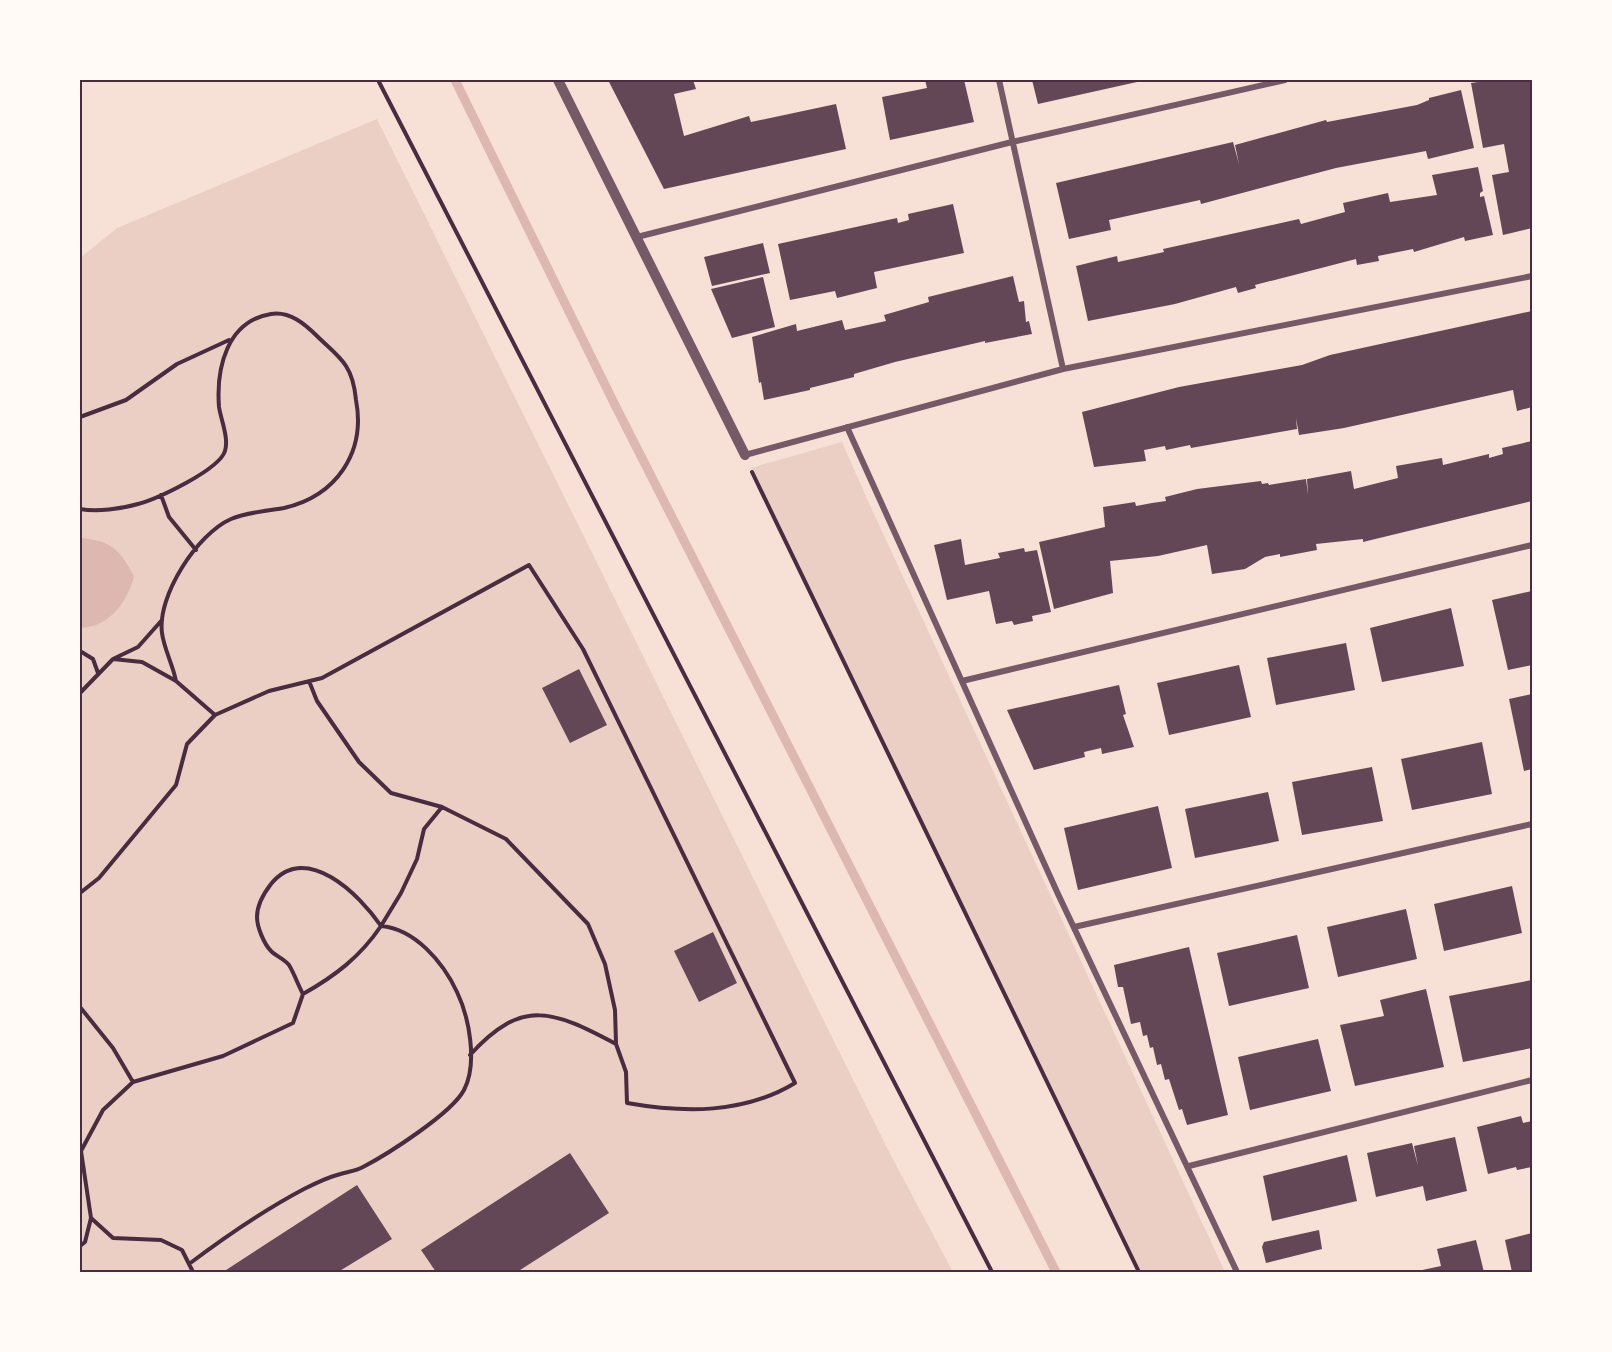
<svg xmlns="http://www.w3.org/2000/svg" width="1612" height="1352" viewBox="0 0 1612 1352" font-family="'Times New Roman',serif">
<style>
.green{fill:#ebcfc5}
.water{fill:#dcb8b0}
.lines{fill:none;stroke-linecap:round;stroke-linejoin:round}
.stream{stroke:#dcb8b0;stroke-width:9}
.building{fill:#644757}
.path{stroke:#4a2c40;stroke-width:4}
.minor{stroke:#755966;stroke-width:6}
.tertiary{stroke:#755966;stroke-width:10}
.neatline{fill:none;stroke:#4a2c40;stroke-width:2}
</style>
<rect width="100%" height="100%" fill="#f7e1d7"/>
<path class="green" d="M377 119 886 1146 953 1272H80V258L117 228Z
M842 442 868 501 1225 1272H1139L751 468Z"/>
<path class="water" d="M80 538C112 541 118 548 134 576 127 603 109 627 80 628Z"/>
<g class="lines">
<path class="stream" d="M455 80 615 405 1056 1272"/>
</g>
<path class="building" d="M608 80H693L696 89 674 94 684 136 749 116 751 122 836 104 846 149 664 189Z
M925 80H964L974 122 890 140 882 97 927 88Z
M1032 80H1146L1038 104Z
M1492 80H1532V228L1503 235 1492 175 1509 172 1504 144 1483 148 1471 83Z
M1461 90 1474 148 1428 159 1426 151 1336 168 1201 204 1200 200 1109 220 1111 230 1069 239 1056 183 1233 142 1239 164 1235 145 1326 120 1327 122 1417 105 1429 100V98Z
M1478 167 1483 191 1480 193V197L1484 196 1493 235 1465 241 1464 237 1414 252 1413 249 1378 256 1379 261 1357 265 1356 259 1255 285 1256 288 1238 293 1236 287 1175 304 1088 321 1076 266 1117 256 1118 262 1164 252 1163 249 1299 219 1301 224 1345 212 1343 203 1388 193 1390 202 1437 195 1432 175Z
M953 204 964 253 874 272 877 288 837 298 835 291 790 300 778 244 897 218 898 223 909 220 908 214Z
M763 243 770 273 712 286 704 257Z
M1013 276 1019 302 1024 301 1026 322 1029 321 1032 334 985 343V341L895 362 854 374V377L810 388V390L764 400 761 382 759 383 752 337 796 324 797 331 842 320 845 330 886 321 884 315 929 302 928 297Z
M763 277 775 327 732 338 711 289Z
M1532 311V407L1517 411 1513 390 1344 428 1299 435 1296 418 1297 429 1191 448 1190 445 1166 450 1165 446 1144 450 1146 461 1094 467 1082 412 1179 387 1302 365 1330 355Z
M1532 441V501L1363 542V539L1316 544 1317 550 1280 557V554L1265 557 1245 569 1212 574 1207 545 1158 556 1110 561 1113 593 1054 609 1039 542 1105 527 1103 507 1135 502 1136 506 1152 503 1166 501 1165 497 1197 489 1261 481 1262 484 1268 483 1269 485 1306 479 1308 495 1307 479 1351 471 1354 489 1398 478 1396 466 1442 458 1443 465 1489 454V458L1503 454 1502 448Z
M961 539 965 565 1000 558 998 553 1024 548 1025 552 1037 550 1051 612 1032 616 1033 621 1014 625 1012 621 996 624 989 591 947 600 934 545Z
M1532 591V665L1508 670 1492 600Z
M1451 608 1464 666 1382 682 1370 628Z
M1346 643 1355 690 1276 705 1267 658Z
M1239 665 1251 717 1169 735 1157 683Z
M579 669 607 725 570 743 542 688Z
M1119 685 1126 714 1123 715 1134 747 1102 754 1101 748 1084 752 1085 757 1034 770 1007 710Z
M1532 694V769L1524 771 1509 699Z
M1482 742 1492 794 1412 810 1401 759Z
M1372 767 1383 821 1302 835 1292 782Z
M1268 792 1279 841 1195 858 1185 809Z
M1158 806 1172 868 1078 890 1064 828Z
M1512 886 1522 933 1444 951 1434 904Z
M1406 909 1417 959 1338 977 1327 927Z
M713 932 737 983 699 1002 674 951Z
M1297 935 1309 988 1229 1006 1217 953Z
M1189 947 1228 1115 1187 1125 1182 1109 1179 1110 1169 1079 1165 1080 1161 1064 1157 1065 1153 1047 1150 1048 1147 1035 1143 1036 1140 1022 1131 1024 1123 987H1118L1114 965Z
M1532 980V1048L1463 1062 1449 996Z
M1426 989 1444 1067 1355 1086 1340 1025 1384 1016 1380 1000Z
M1318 1039 1331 1091 1250 1110 1238 1057Z
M1521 1116 1523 1123 1532 1121V1167L1517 1170 1516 1167 1488 1174 1477 1127Z
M1455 1137 1467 1191 1426 1201 1423 1186 1376 1197 1367 1153 1412 1143 1418 1166 1414 1146Z
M570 1153 609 1213 517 1272H436L421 1250Z
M1347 1155 1357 1201 1272 1221 1263 1176Z
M357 1185 392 1239 338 1272H223Z
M1319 1230 1322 1249 1266 1263 1262 1247 1264 1242Z
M1532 1233V1272H1512L1505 1240Z
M1476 1240 1484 1272H1413L1441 1266 1437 1249Z"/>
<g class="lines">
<path class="path" d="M378 80 992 1272
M80 417 126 400 177 364 229 340
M752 472 1139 1272
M161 495 169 517 196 550
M80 509C97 512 121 509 138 504 157 499 219 470 225 451 229 438 221 420 219 407 216 368 227 321 271 314 290 311 305 324 318 337 327 346 339 355 346 366 352 375 355 390 356 400 366 453 336 496 284 508 268 511 247 512 231 519 197 534 157 596 162 633 164 649 173 665 176 681
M80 651 93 659 98 673
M113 659 138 647 162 620
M309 681 317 701 359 762 391 793 442 807 506 839 588 924 605 964 615 1010 616 1043
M80 693 113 659 142 662 176 681 215 715
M80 893 99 878 176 785 187 744 215 715 269 691 322 678 529 565 583 649 795 1083C744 1114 684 1113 627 1103L626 1072 616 1044C554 1011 522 997 470 1055
M303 994C298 985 294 973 289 965 284 959 276 956 271 951 264 944 257 927 257 917 257 904 264 893 271 884 306 841 360 895 381 926L401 893 417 859 424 829 442 807
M80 1007 113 1048 133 1082
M91 1218 81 1151 103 1110 133 1082 223 1056 293 1023 303 994C335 976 360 957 381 926 415 929 443 962 457 992 469 1017 478 1063 464 1090 452 1113 388 1154 363 1167 356 1171 346 1172 337 1175 326 1178 314 1184 304 1189 264 1210 225 1237 189 1264L193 1272
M80 1246 85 1242 91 1218 113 1238 161 1240 182 1250 189 1264"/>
<path class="minor" d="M999 80 1063 369
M637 237 1012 142 1285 80
M847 427 1058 894 1237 1272
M745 455 1063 369 1532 276
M962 681 1532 545
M1074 927 1532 824
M1189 1166 1532 1080"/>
<path class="tertiary" d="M558 80 745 455"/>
</g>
<rect width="1612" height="1352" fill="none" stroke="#fffaf5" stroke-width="162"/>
<rect x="81" y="81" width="1450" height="1190" class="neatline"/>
</svg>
